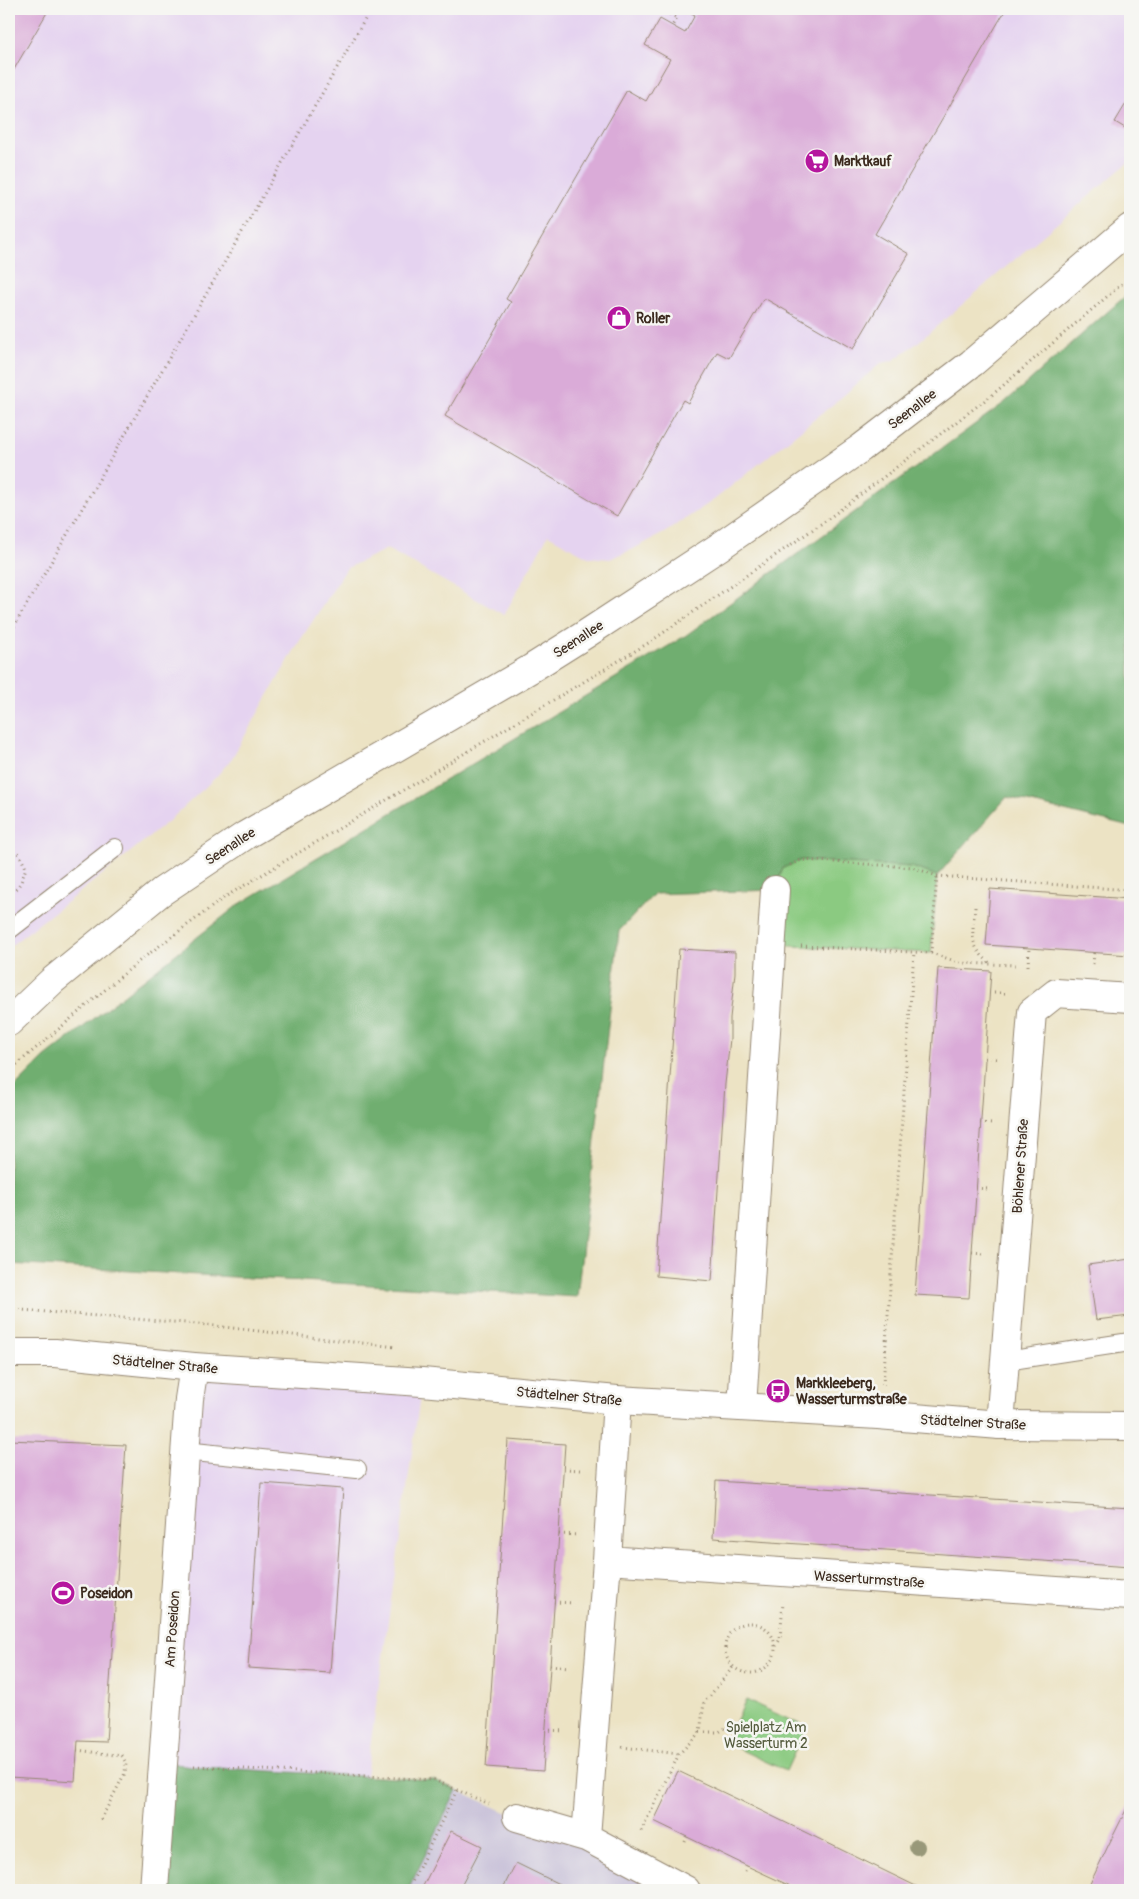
<svg xmlns="http://www.w3.org/2000/svg" width="1139" height="1899" viewBox="0 0 1139 1899" font-family="Pangolin,sans-serif">
<style>
.built{fill:#e5d3f0}
.industrial{fill:#c7c0d8}
.green{fill:#8bca81;stroke:#637a50}
.forest{fill:#70ae6f;stroke:#566c46}
.building{fill:#daabd8}
.lines{fill:none;stroke-linecap:round;stroke-linejoin:round}
.lane-casing{stroke:#948671;stroke-width:20}
.street-casing{stroke:#948671;stroke-width:30}
.secondary-casing{stroke:#948671;stroke-width:30}
.path{stroke:#948671;stroke-width:3;stroke-dasharray:1 4;stroke-linecap:butt}
.lane{stroke:#fff;stroke-width:18}
.street{stroke:#fff;stroke-width:28}
.secondary{stroke:#fff;stroke-width:28}
.tree{fill:#989879}
.labels{text-anchor:middle;stroke-width:5;stroke-linejoin:round;paint-order:stroke}
.poi-label{font-size:14px;font-weight:bold;fill:#3b2a1e;stroke:#f6f6f2;text-anchor:start}
.street-label{font-size:14px;fill:#3b2a1e;stroke:#f6f6f2}
.park-label{font-size:14px;fill:#535a3c;stroke:#f6f6f2}
</style>
<rect width="100%" height="100%" fill="#f6f6f2"/>
<filter id="ink" filterUnits="userSpaceOnUse"><feTurbulence type="fractalNoise" baseFrequency=".02" numOctaves="2"/><feDisplacementMap in="SourceGraphic" scale="10" xChannelSelector="R" yChannelSelector="G"/><feConvolveMatrix kernelMatrix="1 2 1 2 8 2 1 2 1" color-interpolation-filters="sRGB"/></filter>
<filter id="wash" filterUnits="userSpaceOnUse"><feTurbulence type="fractalNoise" baseFrequency=".0096" numOctaves="4" result="noise"/><feDisplacementMap in="SourceGraphic" scale="20" xChannelSelector="R" yChannelSelector="G"/><feGaussianBlur stdDeviation="1.12" result="paint"/><feColorMatrix in="noise" values="0 0 0 0 0 0 0 0 0 0 0 0 0 0 0 0 0 1.4 0 .05"/><feComposite in="paint" operator="in"/></filter>
<g filter="url(#wash)">
<rect width="100%" height="100%" fill="#ece3c4"/>
<path class="built" d="M9 9H1130V161L916 344 892 361 881 363 837 401 714 500 664 533 635 548 610 559 588 557 548 535 504 615 387 549 347 568 299 642 232 758 216 777 170 820 108 870 9 947Z
M194 1367 422 1382 366 1776 199 1767 163 1762Z"/>
<path class="industrial" d="M457 1790 517 1817 686 1890H408Z"/>
<path class="green" d="M801 860 912 867 937 876 931 953 772 945 775 890 783 868Z
M746 1700 806 1727 786 1771 726 1743Z"/>
<path class="forest" d="M1130 292V827L1007 797 937 876 912 867 801 860 783 868 775 890 654 894 619 931 577 1297 9 1264V1093L44 1058 238 905 685 636 1004 403Z
M163 1762 199 1767 434 1780 457 1790 408 1890H154Z"/>
<g id="blocks">
<path class="building" d="M9 9H49L9 78Z
M684 9H1006L875 234 909 254 853 349 764 298 729 358 717 352 688 403 683 400 617 516 445 416 511 302 506 299 627 90 646 101 670 59 645 45 660 19 685 33 695 15Z
M1130 97V131L1115 122Z
M990 889 1130 899V955L986 945Z
M679 949 735 952V973L730 1018V1039L725 1084 712 1281 656 1276Z
M938 968 991 971 969 1298 915 1295Z
M1130 1259V1316L1096 1320 1088 1265Z
M9 1440 126 1445 106 1742 78 1741 75 1781 9 1777Z
M508 1440 565 1444 543 1771 486 1767Z
M716 1481 1130 1508V1567L713 1538Z
M261 1483 343 1489 330 1673 248 1668Z
M678 1771 737 1799 924 1890H799L747 1866 654 1821Z
M1130 1802V1890H1087L1109 1844Z
M451 1831 482 1846 459 1890H421Z
M516 1863 565 1887 563 1890H502Z"/>
</g>
</g>
<g filter="url(#ink)">
<use href="#blocks" fill-opacity="0" stroke="#948671" stroke-width="1"/>
<g class="lines">
<defs>
<path id="lane" d="M9 930 115 848
M1006 1361 1130 1342
M185 1451 357 1469"/>
<path id="street" d="M742 1407 775 890
M1000 1425 1032 1012 1056 993 1130 998
M607 1560 1130 1596
M517 1817 586 1837 686 1890
M586 1837 607 1560 617 1400
M154 1890 189 1399 194 1367"/>
<path id="secondary" d="M9 1022 52 981 161 892 246 835 532 668 586 634 719 547 861 448 972 363 1130 228
M9 1353H55L194 1367 422 1382 617 1400 878 1415 1000 1425 1130 1426"/>
</defs>
<use href="#lane" class="lane-casing"/>
<use href="#street" class="street-casing"/>
<use href="#secondary" class="secondary-casing"/>
<path class="path" d="M661 9 677 18 672 26
M9 635 371 9
M9 848 19 854 26 868 21 882 15 891
M790 865 801 860 912 867 937 876 1130 890
M975 907C973 935 967 944 991 964
M801 946 931 953 937 876
M931 953 961 963 1015 965
M1093 964 1094 953
M1028 966 1029 948
M989 993H1008
M985 1058 997 1059
M9 1071 138 962 225 897 650 642 828 519 992 395 1130 277
M980 1123 992 1124
M976 1188 988 1189
M972 1253 984 1254
M9 1309 198 1324 396 1347
M883 1385 914 952
M564 1469 581 1470
M559 1534 578 1535
M554 1602 573 1603
M725 1648a25 25 0 1 1 50 0a25 25 0 1 1-50 0Z
M776 1646 780 1639 783 1603
M550 1665 569 1667
M545 1730 565 1731
M700 1732H719L736 1721
M622 1747 679 1754
M77 1750 122 1756 126 1763 125 1773 99 1823
M194 1766 434 1780 489 1804
M641 1831 679 1754 700 1732 704 1703 733 1667
M685 1842 687 1837
M745 1871 747 1866
M408 1890 457 1790"/>
<use href="#lane" class="lane"/>
<use href="#street" class="street"/>
<use href="#secondary" class="secondary"/>
</g>
<circle class="tree" cx="917" cy="1847" r="8"/>
</g>
<defs>
<symbol id="supermarket-disc" viewBox="-11 -11 22 22"><circle r="9.5" fill="#b5179e" stroke="#f6f6f2"/><path d="M-6-5.5h2.5l.6 2H6L4.5 2H-2.5L-4.4-4H-6ZM-1.5 3.2a1.3 1.3 0 1 0 .1 0ZM3 3.2a1.3 1.3 0 1 0 .1 0Z" fill="#fff"/></symbol>
<symbol id="shop-disc" viewBox="-11 -11 22 22"><circle r="9.5" fill="#b5179e" stroke="#f6f6f2"/><path d="M-5-2.5h2.3a2.7 3.5 0 0 1 5.4 0H5L5.5 6h-11ZM-1.5-2.5h3a1.5 2.3 0 0 0-3 0Z" fill="#fff"/></symbol>
<symbol id="bus-disc" viewBox="-11 -11 22 22"><circle r="9.5" fill="#b5179e" stroke="#f6f6f2"/><path d="M-5-6H5V4H4V6H2V4H-2V6H-4V4H-5ZM-3.5-4V0h7V-4ZM-3.5 1.2v1.5H-2V1.2ZM2 1.2v1.5H3.5V1.2Z" fill="#fff"/></symbol>
<symbol id="stadium-disc" viewBox="-11 -11 22 22"><circle r="9.5" fill="#b5179e" stroke="#f6f6f2"/><path d="M0-5a6.5 5 0 1 0 0 10a6.5 5 0 1 0 0-10ZM-3.5-1.8h7v3.6h-7Z" fill="#fff"/></symbol>
</defs>
<g fill-rule="evenodd">
<use href="#supermarket-disc" x="803" y="147" width="28" height="28"/>
<use href="#shop-disc" x="605" y="304" width="28" height="28"/>
<use href="#bus-disc" x="764" y="1377" width="28" height="28"/>
<use href="#stadium-disc" x="49" y="1579" width="28" height="28"/>
</g>
<g class="labels">
<g class="poi-label">
<text x="834" y="166">Marktkauf</text>
<text x="636" y="323">Roller</text>
<text x="796" y="1388">Markkleeberg,<tspan x="796" dy="16">Wasserturmstraße</tspan></text>
<text x="80" y="1598">Poseidon</text>
</g>
<g class="street-label">
<text transform="translate(912 409) rotate(-37)" y="5">Seenallee</text>
<text transform="translate(578 639) rotate(-33)" y="5">Seenallee</text>
<text transform="translate(230 846) rotate(-33)" y="5">Seenallee</text>
<text transform="translate(1020 1166) rotate(-86)" y="5">Böhlener Straße</text>
<text transform="translate(165 1364) rotate(5)" y="5">Städtelner Straße</text>
<text transform="translate(569 1396) rotate(5)" y="5">Städtelner Straße</text>
<text transform="translate(973 1422) rotate(3)" y="5">Städtelner Straße</text>
<text transform="translate(869 1579) rotate(4)" y="5">Wasserturmstraße</text>
<text transform="translate(172 1629) rotate(-86)" y="5">Am Poseidon</text>
</g>
<g class="park-label">
<text x="766" y="1732">Spielplatz Am<tspan x="766" dy="16">Wasserturm 2</tspan></text>
</g>
</g>
<rect width="1139" height="1899" fill="none" stroke="#f6f6f2" stroke-width="30"/>
</svg>
